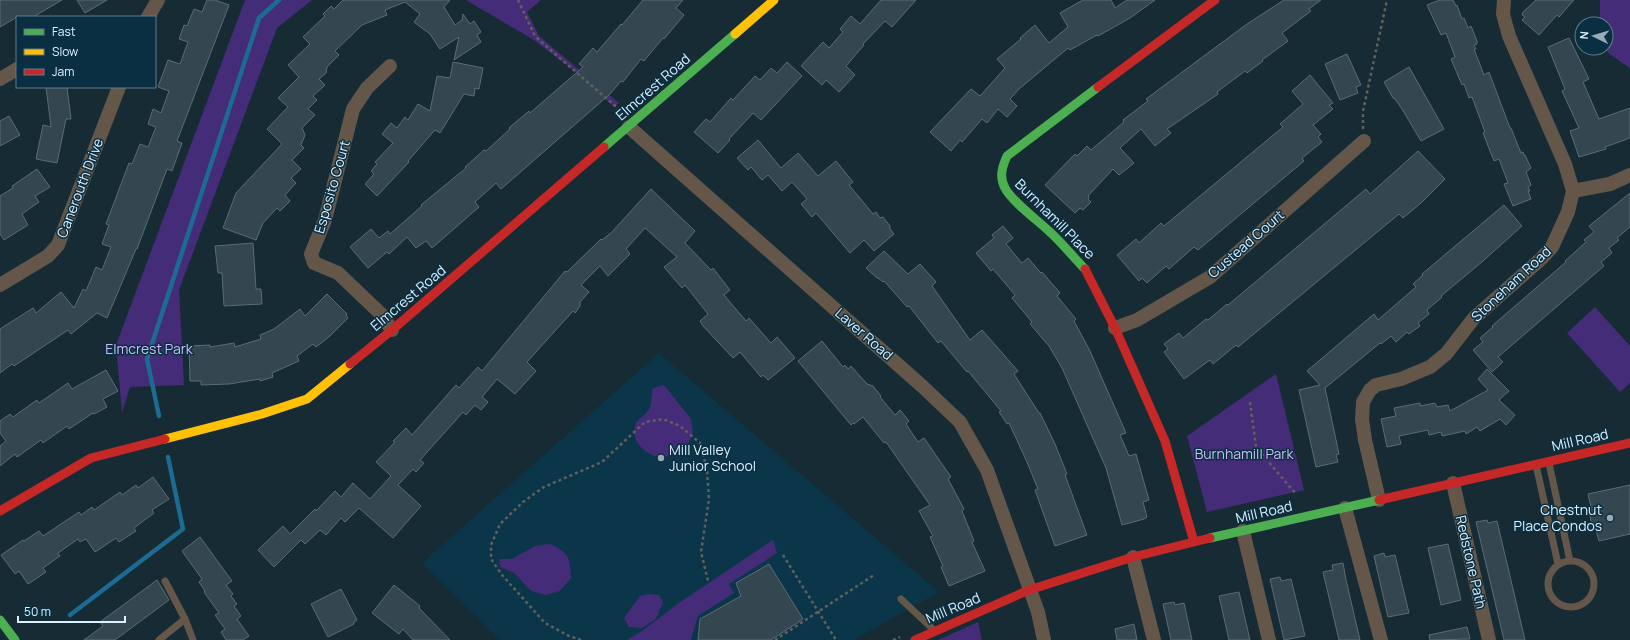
<svg xmlns="http://www.w3.org/2000/svg" width="1630" height="640" viewBox="0 0 1630 640" font-family="Manrope,sans-serif">
<style>
.built{fill:#0b3549}
.green{fill:#442c78}
.lines{fill:none;stroke-linecap:round;stroke-linejoin:round}
.stream{stroke:#1c6b93;stroke-width:4.5}
.building{fill:#34464f;stroke:#5b6c77}
.path{stroke:#64605a;stroke-width:2.5;stroke-dasharray:3 3;stroke-linecap:butt}
.lane{stroke:#64574a;stroke-width:7}
.street{stroke:#64574a;stroke-width:14}
.fast{stroke:#4caf50;stroke-width:9}
.slow{stroke:#ffc107;stroke-width:9}
.jam{stroke:#c62828;stroke-width:9}
.poi-dot{fill:#98abb7;stroke:#0a2f42;stroke-width:1.5}
.labels{text-anchor:middle;stroke-width:3;stroke-linejoin:round;paint-order:stroke}
.street-label{font-size:14px;fill:#ddf0fd;stroke:#0a2f42}
.park-label{font-size:14px;fill:#cbbdf5;stroke:#0a2f42}
.poi-label{font-size:14px;fill:#ddf0fd;stroke:#0a2f42;text-anchor:start}
</style>
<rect width="100%" height="100%" fill="#172b35"/>
<path class="built" d="M659 353 939 592 854 640H500L422 563Z"/>
<path class="green" d="M245 0H312L277 28 179 290 184 385 130 387 122 413 116 345Z
M466 0H541L527 12 539 36 619 103 614 107 577 73 534 40Z
M1600 0H1630V68L1608 53 1606 45V24H1600Z
M1595 307 1630 346V383L1620 392 1567 333Z
M1276 374 1304 490 1207 512 1187 436Z
M664 385 691 419 693 433 687 447C679 452 668 459 658 457 644 454 629 438 636 423 639 418 646 415 649 409 652 404 651 394 653 388Z
M773 540 777 553 729 584 734 593 698 616 691 640H627L642 631 676 605Z
M550 544C569 552 570 558 571 578L560 591 546 595 531 591 514 573 500 567 499 559H512L535 546Z
M648 594 659 595 663 602 656 619 642 628 629 627 624 618 640 596Z
M978 622 982 640H938Z"/>
<g class="lines">
<path class="stream" d="M159 416 147 359 259 18 279 0
M70 615 183 529 168 457"/>
</g>
<path class="building" d="M0 0H62L33 17H17L0 27Z
M77 0H107L85 13Z
M207 0H215L229 5 177 141 182 143 172 171 167 169 137 249H136L107 318 97 313 71 334 68 330 14 366 12 364 0 373V329L33 308 36 313 61 292 74 308 83 289 86 291 96 267 102 270 111 247 102 244 109 225 106 224 129 163 132 164 140 144 148 147 156 127 148 124 153 109 161 113 169 91 158 87 168 60 180 64 188 42 179 39 184 25 187 26 194 9 202 12Z
M343 0H450L444 7 455 25 462 20 463 14 470 24 474 21 481 32 477 35 481 42 454 60 459 37 440 49 430 34 414 22 420 14 405 2 385 10 387 15 362 25 335 51 339 55 327 67 326 73 319 79 325 85 313 96 317 100 308 109 315 115 302 128 305 135 301 145 304 148 292 160 301 169 291 178 296 183 285 195 290 201 280 211 277 208 263 223 256 240 223 228 236 193 282 144 267 129 288 107 278 98 299 77 288 65 310 44 303 37 325 16 323 14 331 6 334 9Z
M643 0H683L676 8 684 15 664 39 663 38 644 61 641 59 623 82 621 81 610 94 501 189 496 183 475 202 479 207 432 248 426 241 416 248 407 237 389 254 387 252 368 268 350 247 371 229 379 238 388 231 390 234 422 206 421 205 466 168 465 167 484 150 486 151 510 129 509 128 529 111 530 113 583 67 579 64 593 48 597 52 621 24 622 25Z
M881 0H916L892 27 885 21 863 44 864 45 846 66 855 75 839 92 826 80 822 85 801 66 823 42 829 48 843 32 840 29 851 16 860 24Z
M1083 0H1111L1115 8 1127 0H1155L1130 18 1098 36 1097 35 1070 50 1068 48 1019 89 1010 99 1017 106 1007 117 998 109 987 123 982 119 962 142 960 140 951 151 930 132 971 89 980 96 1005 68 997 59 1021 39 1020 38 1035 25 1049 43 1068 27 1060 13Z
M1284 0H1321L1309 9 1311 11 1282 33 1288 41 1262 60 1263 61 1247 73 1245 71 1217 92 1218 94 1167 129 1171 133 1155 146 1141 129 1120 148 1134 163 1119 175 1113 169 1088 196 1089 197 1088 199 1091 202 1083 210 1080 208 1075 213 1045 185 1075 154 1077 156 1087 146 1091 150 1124 122 1123 120 1148 101 1146 99 1247 24Z
M1440 0H1453L1456 6 1457 5 1462 19 1464 18 1468 28 1471 26 1477 41V44L1474 45 1476 49H1474L1484 75 1489 72 1510 128H1511L1521 153 1523 152 1524 155H1525L1531 168 1526 172 1531 185 1528 187 1530 191H1528L1531 199 1513 206 1504 184 1508 183 1499 159 1494 161 1483 133 1485 132 1472 97 1469 98 1464 84 1462 85 1451 59 1455 57 1446 33 1441 35 1427 5Z
M1536 0H1574L1559 17 1557 15 1539 35 1522 20 1525 17 1522 15 1523 12Z
M1569 38 1589 79 1583 82 1599 119 1630 108V138L1605 147 1606 149 1579 157 1570 131 1579 128 1562 91 1565 89 1548 47Z
M1347 54 1361 85 1356 87 1358 93 1340 100 1325 64Z
M453 62 483 68 479 89 475 88 474 96 464 94 440 133 435 130 408 161 409 162 377 196 365 184 374 174 371 171 377 164 375 162 393 143 382 134 391 123 397 128 405 117 408 120 418 104 430 111 437 76 450 78Z
M787 62 802 76 761 120 753 113 729 139 730 140 718 153 694 132 706 119 710 122 731 98 733 100 755 76 760 80 771 68 777 73Z
M1409 67 1444 129 1421 141 1402 109 1395 99 1393 98 1384 82Z
M1310 75 1333 103 1329 105 1333 109 1313 125 1321 134 1318 137 1322 142 1302 158 1304 161 1198 250 1194 247 1169 269 1166 266 1147 283 1142 278 1139 281 1117 255 1136 239 1139 243 1161 223 1164 226 1283 127 1280 124 1303 104 1292 91Z
M46 87H67L71 119H66L57 163 36 159 43 125 51 127Z
M9 116 20 135 0 146V121Z
M758 140 781 168 798 153 818 176 836 161 853 182 849 185 873 214 876 212 880 218 883 217 890 226V229L894 234 874 251 864 240 850 253 816 213 812 217 801 204 807 199 792 182 782 191 768 175 762 180 751 167 748 170 737 158Z
M1418 151 1445 179 1421 203 1403 218 1399 214 1238 347 1236 345 1213 364 1210 360 1184 379 1164 352 1168 349 1164 344 1179 333 1183 338 1206 319 1208 320 1227 304 1228 305 1366 189 1370 194Z
M37 169 50 187 35 196 39 202 22 214 28 225 4 240 0 234V196L13 188 12 186Z
M651 189 695 231 685 243 711 270 713 268 730 290 724 295 746 321 749 318 771 343 777 337 795 358 768 380 763 375 761 377 740 352 733 358 703 326 700 321 708 314 685 285 682 288 664 267 677 257 645 228 626 249 630 254 608 276 600 266 581 285 589 292 580 302V306L575 313 573 311 527 362 536 371 515 394 497 379 482 397 488 402 481 410 475 405 466 415 463 412 420 460 424 463 416 472 413 469 398 485 421 506 393 538 359 508 345 522 341 518 326 535 320 530 305 544 301 540 274 567 258 550 283 526 290 534 315 509 316 511 335 491 341 497 353 483 370 499 391 476 376 462 395 442 393 441 406 428 412 435 456 385 459 388 478 367 482 371 565 271 567 272 601 239 602 240 612 232Z
M1630 193V227L1617 238 1619 240 1609 248 1612 253 1601 262 1604 266 1498 357 1503 362 1492 372 1473 350 1483 342 1480 338 1493 327 1492 326 1566 262 1565 261 1586 242 1584 240 1594 232 1589 226Z
M1504 205 1522 226 1483 261 1441 296 1442 297 1427 310 1429 314 1418 323 1420 326 1409 334 1407 332 1396 342 1391 336 1381 344 1380 343 1325 388 1339 454 1336 455 1338 462 1316 467 1299 390 1320 385 1307 371 1374 314 1378 320 1416 287 1413 284 1423 275 1422 274Z
M1003 226 1013 238 1006 244 1022 263 1028 258 1041 273 1042 272 1060 293 1057 296 1076 319 1074 321 1090 351 1126 433 1120 435 1129 456 1136 454 1149 500 1143 502 1147 517 1144 519 1122 525 1106 468 1062 368 1049 346 1030 324 1032 322 1012 298 1015 295 993 269 991 271 976 253 994 238 992 235Z
M253 243 256 289H261L262 304 224 306 222 273H218L215 246Z
M884 251 908 274 920 264 936 282 932 286 970 340 982 330 1018 371 1014 374 1039 413H1040L1055 444 1067 474 1065 475 1087 535 1055 546 1035 490 1038 489 1027 462 1009 423 1007 424 999 412 1001 411 968 371 967 372 941 341 938 343 909 306 907 307 884 281 883 282 878 278H877L866 268Z
M327 294 347 314 346 315 348 318 330 336 316 347 313 344 297 356 299 361 272 373 273 377 260 381V379L229 384 201 385V381H190L189 346 210 345V347L234 343 235 347 261 339 260 335 274 329 300 309 305 316Z
M822 341 843 367 845 365 848 369 851 366 867 384 873 386 881 396 880 397 895 415 900 410 909 421 906 424 918 442 924 438 951 477 948 479 964 509 962 511 974 541 972 542 985 571 949 586 941 567 943 566 930 537 933 536 919 511 930 505 886 442 884 443 863 417 854 424 853 423 851 425 798 361Z
M1487 369 1509 391 1499 400 1515 415 1506 425 1500 419 1480 431 1477 427 1466 434 1465 431 1442 436 1441 432 1429 435 1428 430 1399 436 1401 444 1387 447 1381 419 1396 416 1394 408 1420 403V406L1435 403 1437 407 1448 405 1450 411 1488 390 1478 379Z
M106 370 118 391 103 399 107 407 94 414 93 413 69 429 67 426 43 443 41 440 17 457 15 454 0 466V446L6 441 0 433V421L10 414 13 417 37 400 39 403 68 383 72 389Z
M153 477 169 499 152 510 154 513 134 528 136 531 119 542 116 538 95 552 86 539 80 542 78 539 58 553 60 556 43 568 46 572 28 584 19 571 15 574 1 555 23 540 24 541 39 531 43 536 79 512 81 515 92 507 94 510 120 492 122 495 136 485 138 488Z
M1630 485V534L1599 541 1595 526H1592L1589 511H1592L1588 494Z
M1487 520 1488 523 1497 521 1525 640H1504L1476 522Z
M200 537 232 581 226 585 233 594 231 596 237 604 234 606 241 616 237 619 249 636 243 640H226L221 632 225 629 215 615 219 613 204 592 205 591 199 582 202 579 182 551Z
M1448 544 1461 600 1441 605 1428 548Z
M1384 553 1385 557 1395 555 1409 613 1388 617 1374 556Z
M1343 563 1346 580 1360 640H1339L1323 572 1333 570 1332 565Z
M769 564 803 619 771 640H698L700 619 741 596 736 583Z
M1280 577 1281 581 1291 579 1305 636 1284 640 1270 579Z
M157 580 169 600 115 640H84L103 626 100 622Z
M394 585 420 606 419 608 450 640H413L403 629 399 634 372 613Z
M341 589 357 620 354 622V624L328 637 311 604Z
M1239 592 1244 614 1250 640H1229L1219 596Z
M1174 602 1175 605 1184 603 1192 640H1171L1163 604Z
M1134 624 1137 640H1117L1115 629Z
M1467 627 1470 639 1430 640 1429 635Z"/>
<g class="lines">
<path class="path" d="M518 0 534 34 539 40 621 111
M1363 129V111L1387 0
M1250 402 1256 447 1295 493
M783 555 836 640
M581 640 569 636 545 623 502 575 491 559V545L500 524 523 502 544 487 602 462 645 422 663 419 680 426 700 443 707 470 709 499 701 552 708 581
M775 640 874 575
M893 640 900 637"/>
<path class="lane" d="M1549 463 1570 561
M1536 465 1558 564
M1548 584a23 23 0 1 1 46 0a23 23 0 1 1-46 0Z
M165 581 185 619 193 640
M901 599 935 631
M159 640 185 619"/>
<path class="street" d="M148 17 158 0
M390 66 367 88 353 109 325 220 311 254 314 263 338 273 381 314 392 330
M0 79 17 69
M629 127 922 386 960 422 987 470 1038 612 1044 640
M1573 191 1610 184 1630 175
M0 285 48 256 58 245 119 87
M1115 328 1137 320 1210 277 1364 141
M1453 483 1489 640
M1379 500 1365 440 1362 419 1363 402 1370 390 1376 385 1401 379 1430 367 1446 354 1474 318 1542 258 1552 247 1568 212 1573 191 1565 164 1509 36 1503 14 1504 0
M1345 508 1381 640
M1243 531 1269 640
M1133 557 1154 640"/>
<path class="fast" d="M604 147 735 34
M1085 269C1073 257 1063 244 1051 233 1039 221 1012 202 1005 188 999 177 1002 167 1007 156L1098 87
M1210 538 1379 500
M0 620 15 640"/>
<path class="slow" d="M735 34 774 0
M165 439 262 414 307 399 350 364"/>
<path class="jam" d="M1098 87 1215 0
M1085 269 1115 328 1165 441 1194 542
M350 364 392 330 604 147
M1379 500 1630 443
M0 511 91 458 165 439
M915 640 1029 590 1133 557 1210 538"/>
</g>
<g class="poi-dot">
<circle cx="661" cy="458" r="4"/>
<circle cx="1610" cy="518" r="4"/>
</g>
<g class="labels">
<g class="street-label">
<text transform="translate(653 87) rotate(-41)" y="5">Elmcrest Road</text>
<text transform="translate(332 187) rotate(-74)" y="5">Esposito Court</text>
<text transform="translate(80 188) rotate(-69)" y="5">Canerouth Drive</text>
<text transform="translate(1055 219) rotate(45)" y="5">Burnhamill Place</text>
<text transform="translate(1246 244) rotate(-41)" y="5">Custead Court</text>
<text transform="translate(1511 284) rotate(-43)" y="5">Stoneham Road</text>
<text transform="translate(408 298) rotate(-40)" y="5">Elmcrest Road</text>
<text transform="translate(864 334) rotate(41)" y="5">Laver Road</text>
<text transform="translate(1580 440) rotate(-13)" y="5">Mill Road</text>
<text transform="translate(1264 512) rotate(-13)" y="5">Mill Road</text>
<text transform="translate(1471 562) rotate(77)" y="5">Redstone Path</text>
<text transform="translate(953 608) rotate(-23)" y="5">Mill Road</text>
</g>
<g class="park-label">
<text x="149" y="354">Elmcrest Park</text>
<text x="1244" y="459">Burnhamill Park</text>
</g>
<g class="poi-label">
<text x="669" y="455">Mill Valley<tspan x="669" dy="16">Junior School</tspan></text>
<text x="1602" y="515" text-anchor="end">Chestnut<tspan x="1602" dy="16">Place Condos</tspan></text>
</g>
</g>
<rect x="16" y="16" width="140" height="72" fill="#0a2f42" stroke="#5e7c8d"/>
<rect x="24" y="29" width="20" height="6" fill="#4caf50" stroke="#5e7c8d"/>
<text x="52" y="36" font-size="12" fill="#ddf0fd">Fast</text>
<rect x="24" y="49" width="20" height="6" fill="#ffc107" stroke="#5e7c8d"/>
<text x="52" y="56" font-size="12" fill="#ddf0fd">Slow</text>
<rect x="24" y="69" width="20" height="6" fill="#c62828" stroke="#5e7c8d"/>
<text x="52" y="76" font-size="12" fill="#ddf0fd">Jam</text>
<g transform="translate(1594 36) rotate(275)"><circle r="19" fill="#0a2f42" stroke="#5e7c8d"/>
<path d="M0-3L7 15L0 10L-7 15Z" fill="#98abb7"/>
<text y="-6" font-size="11" font-weight="bold" text-anchor="middle" fill="#ddf0fd">N</text>
</g>
<path d="M18 616v6h107v-6" fill="none" stroke="#ddf0fd" stroke-width="2"/>
<text x="24" y="616" font-size="12" fill="#ddf0fd" stroke="#0a2f42" stroke-width="3" paint-order="stroke">50 m</text>
</svg>
